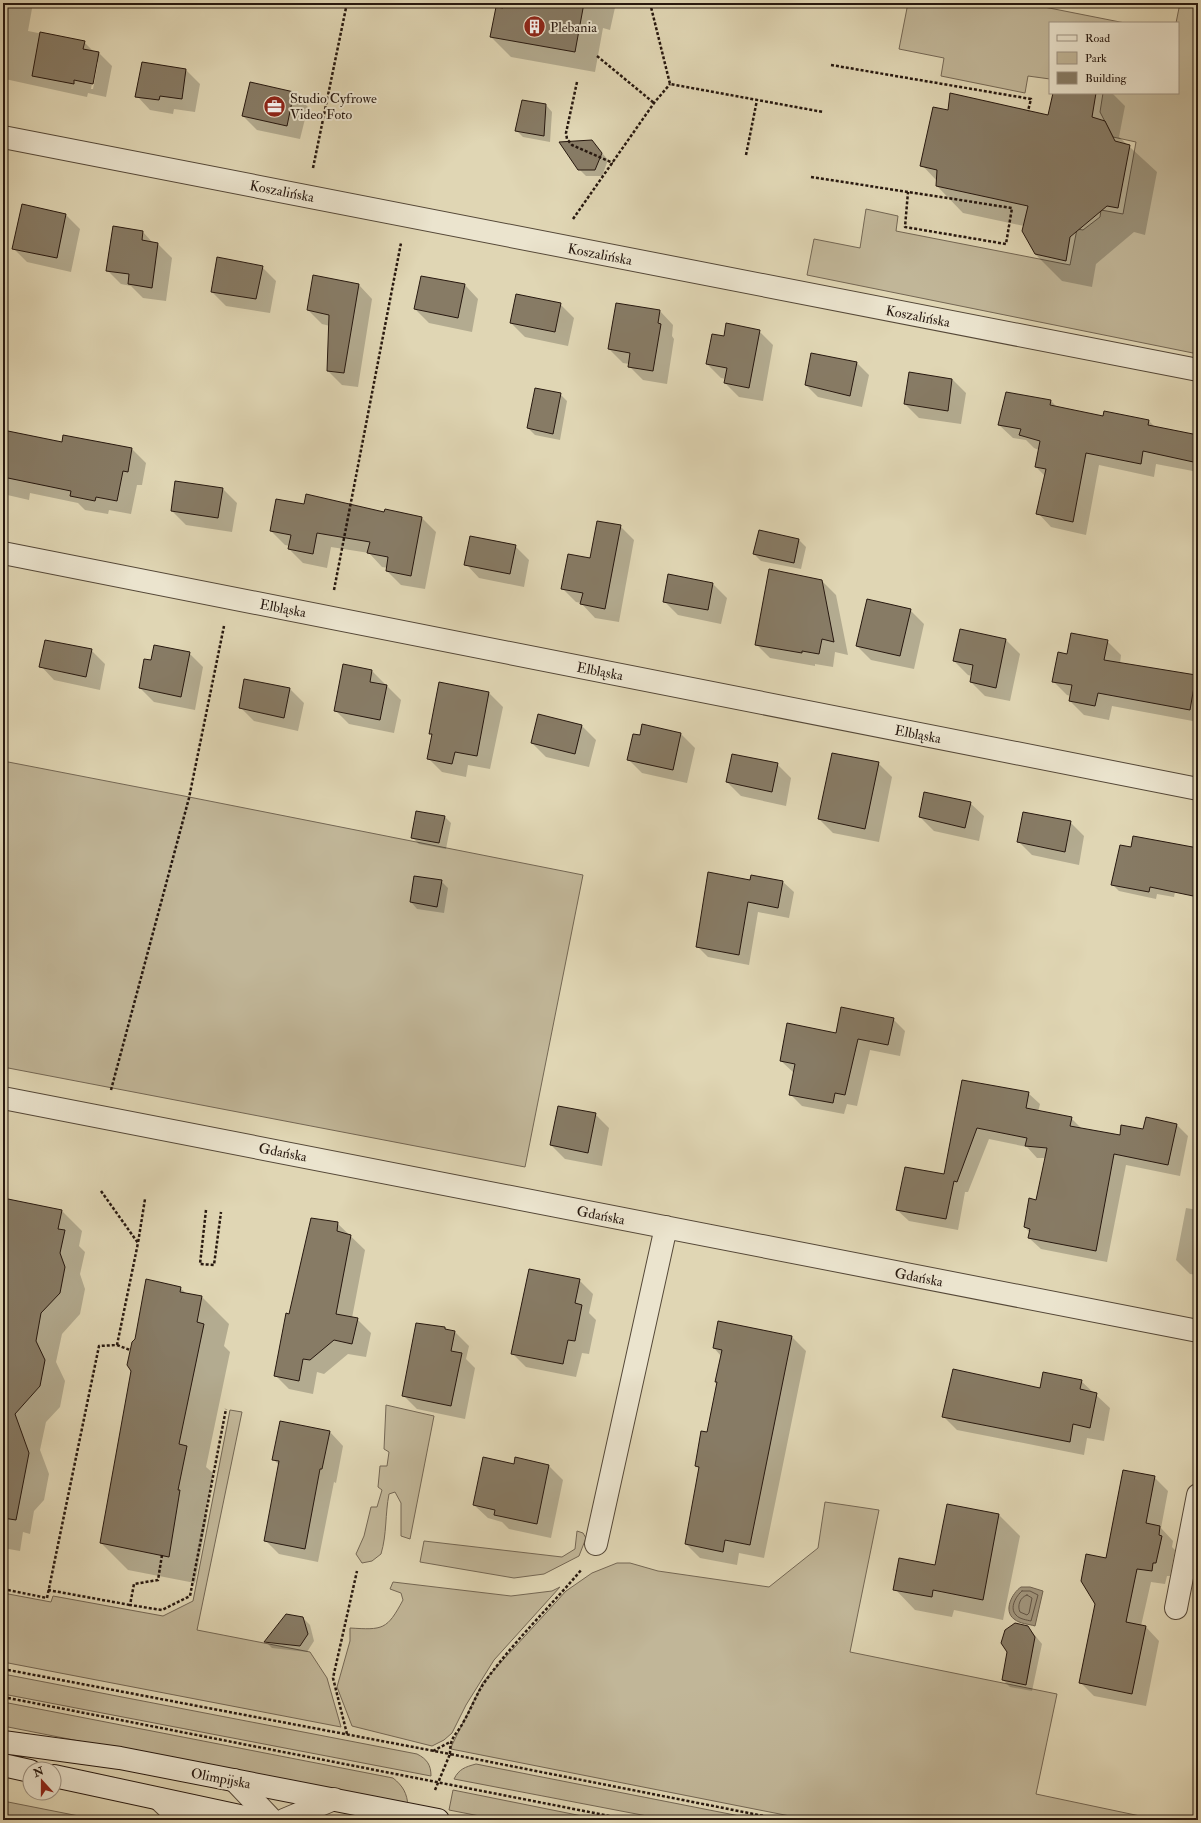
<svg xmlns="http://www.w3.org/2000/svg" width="1201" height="1823" viewBox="0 0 1201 1823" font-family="'IM FELL Double Pica',serif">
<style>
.green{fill:#c1b698;stroke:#746754}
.water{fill:#a1957c;stroke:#706350}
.shadow{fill:#0003;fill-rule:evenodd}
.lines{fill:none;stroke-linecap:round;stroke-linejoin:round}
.shore{stroke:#645646;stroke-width:1}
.building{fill:#877b65;stroke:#27180f}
.street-casing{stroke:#554838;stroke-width:24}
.secondary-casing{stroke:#27180f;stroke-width:24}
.path{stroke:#27180f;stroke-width:2.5;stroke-dasharray:3 2;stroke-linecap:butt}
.street{stroke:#ebe4ce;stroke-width:22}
.secondary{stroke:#ebe4ce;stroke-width:22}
.labels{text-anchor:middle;stroke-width:4;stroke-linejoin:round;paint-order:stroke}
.poi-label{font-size:14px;fill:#27180f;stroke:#ebe4ce;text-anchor:start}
.street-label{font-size:14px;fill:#27180f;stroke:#ebe4ce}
</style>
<rect width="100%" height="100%" fill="#e0d6b4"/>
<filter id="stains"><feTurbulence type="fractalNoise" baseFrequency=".005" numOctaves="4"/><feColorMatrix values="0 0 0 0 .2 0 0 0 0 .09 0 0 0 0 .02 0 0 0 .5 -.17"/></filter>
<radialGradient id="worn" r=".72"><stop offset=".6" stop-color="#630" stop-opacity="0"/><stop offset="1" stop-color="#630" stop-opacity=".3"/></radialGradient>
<path class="green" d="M908 3H1024L1125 23H1050V79L1028 76 1025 93 941 76 944 58 899 49Z
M1180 3H1198V354L807 275 814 239 860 248 866 209 898 216 896 231 1070 265 1077 229 1083 230 1100 217 1101 210 1123 214 1136 142 1113 137 1100 112 1103 93H1178V23H1176Z
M3 761 184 796 583 875 525 1167 3 1067Z
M386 1405 434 1416 410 1539 401 1536V1503L395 1492 389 1494C385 1514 387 1534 381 1554L372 1561 362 1563 356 1554 364 1536 371 1507H377L382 1490 378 1487 380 1466H387L389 1452 384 1449Z
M230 1410 242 1412 197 1630 310 1652 327 1678 341 1727 3 1662V1593L51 1602 53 1596 163 1616 193 1601Z
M825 1502 879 1510 850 1652 1057 1694 1036 1794 1159 1820H810L451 1749 452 1745 483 1682 566 1591 592 1573 617 1563H630L658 1571 769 1587 818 1548Z
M577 1531 583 1533 586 1538 579 1556 544 1574 514 1578 420 1562 424 1541 562 1557 575 1549Z
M393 1582 511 1596 552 1591 560 1587 494 1660 466 1705 452 1733 444 1740 432 1746 352 1726 337 1687 350 1641V1628C383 1630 387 1630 403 1600L401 1593 390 1589Z
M3 1674 417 1754C427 1759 431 1765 431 1776L3 1694Z
M3 1702 393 1778C403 1786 407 1793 408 1806L3 1726Z
M476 1764 760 1820H668L454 1779C459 1769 465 1767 476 1764Z
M453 1790 602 1820H500L449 1810Z
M3 1801 99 1820H3Z"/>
<path class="water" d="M1021 1587H1030L1043 1591 1035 1626C1029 1624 1020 1624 1014 1619 1003 1611 1012 1593 1021 1587Z"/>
<path class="shadow" d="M3 3H33L28 31 84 42 94 52 99 53 112 66 106 97 88 93 87 97 5 79V81H3ZM96 61 98 62 93 89H91Z
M497 3H616L610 30 603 28 595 72 511 57 491 37Z
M142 63 186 70 200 84 195 112 174 109 173 114 150 110 137 96Z
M294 93 308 107 300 139 257 130 243 116Z
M1054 93H1112L1125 106 1119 137 1157 172 1145 235 1134 232 1096 264 1092 287 1062 281 1035 254 1024 226 963 213 937 186V181L922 165 949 111 1048 116Z
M546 105 552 112 550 142 523 137 517 131Z
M592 141 608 160 602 176H586L579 169Z
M66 215 80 229 71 272 27 262 13 248Z
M143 232 153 243 158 244 172 258 166 301 143 298 131 286 121 284 107 270Z
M262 267 276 281 270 313 226 306 212 292Z
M359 285 372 299 358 387 342 385 328 371 330 326 322 324 308 310Z
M465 285 478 299 472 332 429 323 415 309Z
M560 304 574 318 568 346 525 337 511 323Z
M660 311 673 325 672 336 674 339 667 384 643 380 629 366V364L623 363 609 349Z
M759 331 773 345 763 401 739 397 725 383 726 379 721 378 707 364 725 337Z
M857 363 869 375 862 407 818 397 806 385Z
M952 379 966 393 961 424 919 418 905 404Z
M1007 393 1051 401 1057 407 1104 417 1105 412 1149 421 1156 428 1198 436V472L1156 464 1154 477 1099 465 1086 535 1051 527 1038 513 1045 476 1036 467 1039 450 1034 448 1026 440 1013 438 999 425Z
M560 394 567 401 560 440 535 435 528 428Z
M3 431 63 443 132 449 146 463 142 485H137L131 514 109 510 108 514 85 510 78 503 30 493 29 500 3 494Z
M223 489 237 503 232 532 186 525 172 511Z
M305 506 385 513 386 510 422 518 436 532 425 589 401 585 387 571 388 568 382 567 369 553 331 547 327 568 303 563 289 549 290 546 285 545 271 531Z
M620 526 634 540 619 622 595 618 581 603 576 602 562 588Z
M759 531 799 540 806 547 801 569 761 561 754 554Z
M515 546 529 560 524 587 479 578 466 564Z
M822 581 836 595 848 655 835 652 833 667 815 664V666L770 658 756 644Z
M713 584 727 598 721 624 678 615 664 601Z
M910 610 924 624 914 669 871 660 857 646Z
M3 640 6 643 3 657Z
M1006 640 1020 654 1010 701 985 696 971 682 972 676 968 675 954 661Z
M1107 641 1121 655 1120 664 1196 676 1198 679V722L1112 706 1109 720 1084 715 1070 701 1071 696 1067 695 1053 681 1068 655Z
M91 650 105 664 100 690 54 680 41 666Z
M189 653 203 667 195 710 154 702 140 688 152 661Z
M372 671 401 700 394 733 349 724 335 710Z
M245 680 290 689 304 703 298 731 254 721 240 707Z
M489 693 503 707 490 769 468 765 466 777 442 772 428 758 432 736 430 733Z
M582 726 596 740 589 767 546 757 532 743Z
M681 734 695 748 687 783 642 773 628 759Z
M878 763 892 777 879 842 833 833 819 819Z
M777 764 791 778 786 806 741 796 727 782Z
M970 803 984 816 979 841 934 831 920 817Z
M444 816 451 823 446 849 419 844 412 837Z
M1070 822 1084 836 1079 865 1032 855 1018 841Z
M1183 852 1174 897 1157 894 1156 899 1119 891 1112 884Z
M441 881 448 888 444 913 417 909 411 902Z
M751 881 783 882 794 892 789 918 758 912 749 965 708 957 697 946Z
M1198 922V942L1195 939Z
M893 1019 905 1031 900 1056 870 1050 857 1106 847 1104 844 1114 802 1106 790 1094 794 1073 781 1061 837 1035Z
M963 1081 1028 1093 1040 1104 1038 1112 1071 1118 1082 1129 1121 1136 1176 1124 1188 1136 1180 1176 1126 1165 1107 1262 1041 1249 1029 1238 1030 1233 1025 1227 1036 1201 1046 1158H1037L1027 1147 989 1139 968 1192H965L958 1230 909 1221 897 1210 945 1175Z
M595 1114 609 1128 602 1166 565 1159 551 1145Z
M1186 1208 1198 1210V1275L1190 1274 1176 1260Z
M61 1210 82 1231 79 1246 85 1252 80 1274 85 1289 80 1314 62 1334 56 1362 65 1381 60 1407 46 1422 40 1450 49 1474 44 1500 34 1511 30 1534 23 1532 20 1551 3 1548V1212Z
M337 1223 365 1250 352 1318 357 1319 371 1333 366 1357 348 1354 324 1374 317 1372 313 1394 289 1389 275 1375 290 1315Z
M579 1280 593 1294 589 1313 596 1320 589 1354 582 1353 576 1377 526 1367 512 1353Z
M180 1288 187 1294 202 1297 229 1324 224 1346 230 1352 206 1467 213 1473 205 1516 207 1518 195 1583 128 1570 101 1543 132 1370 136 1340Z
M718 1322 792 1337 806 1351 764 1558 739 1553 737 1565 700 1558 686 1544 700 1469 696 1465 707 1433 718 1383 716 1381 721 1356 714 1348Z
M445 1328 448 1330 455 1332 469 1346 466 1359 475 1368 465 1419 417 1409 403 1395Z
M1081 1381 1110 1408 1104 1441 1087 1438 1084 1455 957 1430 943 1416 1041 1390Z
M330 1432 343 1446 336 1483 334 1482 318 1562 279 1554 265 1540 279 1465 273 1459Z
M515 1465 549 1466 563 1480 551 1538 509 1529 502 1522 488 1518 474 1505Z
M1154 1477 1168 1491 1161 1528 1173 1541 1172 1547 1175 1550 1170 1576H1167L1165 1584 1151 1582 1141 1626 1146 1627 1159 1641 1146 1706 1094 1696 1080 1682 1106 1560Z
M947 1505 999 1515 1020 1536 1003 1620 954 1610 952 1617 915 1610 895 1589 936 1566Z
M303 1618 310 1625 314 1641 307 1652 272 1648 266 1642Z
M1028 1627 1042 1644 1032 1691 1010 1687 1003 1680Z"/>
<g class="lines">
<path class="shore" d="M1022 1591H1030L1038 1595 1031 1621C1027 1620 1019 1619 1016 1615 1009 1608 1016 1596 1022 1591Z
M1027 1595 1032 1598 1029 1613 1027 1615 1020 1612C1017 1606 1020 1597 1027 1595Z"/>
</g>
<path class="building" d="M504 3H584L575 52 490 37 496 7 503 8Z
M40 32 85 41 83 49 99 52 93 84 74 80V84L32 76Z
M142 62 186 69 182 99 160 96 159 100 135 97Z
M250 82 294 92 287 126 242 116Z
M950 93 1048 115 1053 93H1096L1092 117 1105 121 1115 141 1130 145 1118 208 1107 206 1070 237 1066 261 1035 254 1022 231 1028 206 936 186 937 170 920 166 933 107 948 110Z
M522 100 546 104 544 136 515 131Z
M592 140 602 153 595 170H578L559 142Z
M22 204 66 214 57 258 12 249Z
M113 226 143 231 142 240 158 243 152 288 128 284 129 274 106 271Z
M217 257 263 266 256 299 211 292Z
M313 275 359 284 344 373 327 371 329 315 307 310Z
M421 276 465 284 458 318 414 309Z
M516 294 561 303 555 332 510 323Z
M616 303 660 310 658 323 661 324 653 371 628 367 630 353 608 349Z
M726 323 760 330 749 388 724 383 727 368 706 364 712 334 724 336Z
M811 353 857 362 850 396 805 385Z
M909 372 952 379 948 411 904 404Z
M535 388 561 393 553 434 527 428Z
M1006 392 1051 400 1050 405 1103 416 1104 411 1149 420 1148 425 1198 435V463L1143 451 1141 464 1086 453 1073 522 1036 514 1046 469 1035 467 1040 441 1019 435 1021 429 998 425Z
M3 430 62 442 63 435 132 448 128 472 123 471 117 501 96 497 95 501 70 496 71 491 3 477Z
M175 481 223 488 218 518 171 511Z
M306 494 384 512 385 509 422 517 411 576 386 571 388 557 367 553 370 542 317 533 313 554 288 549 291 535 270 531 276 499 304 504Z
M597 521 621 525 605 609 580 604 583 593 561 589 568 554 590 558Z
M759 530 799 539 794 563 753 554Z
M470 536 516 545 510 574 464 565Z
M769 569 822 580 834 642 822 639 819 654 802 651V653L755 645Z
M668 574 713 583 708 610 663 602Z
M867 599 911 609 900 656 856 646Z
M960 629 1006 639 996 688 970 682 973 665 953 661Z
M1071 633 1108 640 1104 660 1196 675 1190 710 1098 693 1095 706 1069 701 1072 685 1052 682 1058 652 1067 654Z
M45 640 92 649 86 677 39 667Z
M154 645 190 652 181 697 139 688 144 659 151 660Z
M343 664 372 670 370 682 387 685 380 720 334 711Z
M244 679 290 688 284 718 239 708Z
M439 682 489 692 477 756 455 752 452 764 427 759 432 734H429Z
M538 714 582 725 575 754 531 743Z
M642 724 681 733 673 770 627 760 633 734 640 735Z
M832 753 879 762 865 829 818 819Z
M732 754 778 763 772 792 726 782Z
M924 792 971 802 965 828 919 817Z
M416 811 445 816 439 843 411 838Z
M1023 812 1071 821 1065 852 1017 842Z
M1133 836 1198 848V897L1150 887 1149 892 1111 885 1120 845 1131 847Z
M708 872 750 880 751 875 783 881 778 908 748 902 739 955 696 947Z
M414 876 442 880 437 907 410 902Z
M841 1007 894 1018 888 1045 858 1039 845 1095 835 1093 833 1103 789 1095 795 1064 780 1061 787 1023 836 1033Z
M962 1080 1029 1092 1026 1108 1072 1117 1070 1126 1120 1135 1121 1125 1143 1129 1146 1117 1177 1124 1168 1165 1114 1154 1096 1251 1028 1238 1030 1229 1024 1227 1029 1198 1036 1200 1047 1148 1025 1146 1027 1138 977 1128 957 1182 954 1181 946 1219 896 1210 905 1167 944 1174Z
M558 1106 596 1113 588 1153 550 1145Z
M3 1198 62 1210 58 1229 65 1230 60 1253 65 1267 60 1293 41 1313 36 1341 45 1360 40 1386 15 1414 29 1453 16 1520 3 1518Z
M311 1218 338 1222 337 1231 351 1235 336 1314 358 1318 352 1344 334 1340 310 1360 303 1359 299 1381 274 1376 286 1313 289 1314Z
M529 1269 580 1279 575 1303 582 1305 575 1341 568 1340 563 1364 511 1354Z
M146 1279 181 1287 180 1292 202 1296 197 1322 204 1324 179 1444 187 1446 178 1490H180L169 1557 100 1543 131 1371 127 1365 132 1342 135 1339Z
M718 1321 792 1336 750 1545 725 1540 723 1552 685 1544 699 1467 695 1466 701 1431 707 1432 717 1382H715L722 1350 713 1348Z
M416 1323 445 1327V1329L455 1331 451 1351 462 1353 451 1406 402 1396Z
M953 1369 1040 1388 1043 1372 1082 1380 1080 1389 1097 1393 1090 1428 1073 1424 1070 1442 942 1417Z
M280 1421 330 1431 322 1469H320L305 1549 264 1541 279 1461 272 1460Z
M483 1457 514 1464 515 1457 549 1465 537 1524 494 1515 495 1510 473 1505Z
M1123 1470 1155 1476 1146 1523 1160 1526 1159 1535 1162 1536 1156 1563H1153L1152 1571 1137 1569 1126 1622 1146 1626 1132 1694 1079 1683 1095 1604 1081 1581 1086 1554 1106 1558Z
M947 1504 999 1514 983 1600 933 1590 932 1597 893 1590 899 1558 935 1565Z
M286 1614 303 1617 308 1634 300 1646 264 1642Z
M1015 1623 1028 1626 1035 1637 1026 1685 1002 1680 1007 1652 1001 1643 1005 1630Z"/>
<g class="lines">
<defs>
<path id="street" d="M3 137 1198 370
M3 553 1198 789
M3 1098 1198 1331
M596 1544 666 1227
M1176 1608 1198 1495
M234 1780 272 1820
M159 1799 181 1820
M284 1820 334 1799"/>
<path id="secondary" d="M3 1742 120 1758 438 1820
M3 1765 30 1771
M54 1776 258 1820"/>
</defs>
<use href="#street" class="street-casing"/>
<use href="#secondary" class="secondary-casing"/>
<path class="path" d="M650 3 670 84 823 112
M597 56 654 103
M831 65 1031 99 1028 111
M577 82 566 133 567 139 572 145 613 163
M746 155 757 100
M313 168 347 3
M811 177 1012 208 1006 244 905 227 908 192
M573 219 654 103 670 84
M334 590 401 243
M111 1090 189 798 224 626
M101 1191 138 1243 145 1199
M206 1210 200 1264 214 1265 221 1212
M117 1345 130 1350
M162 1555 158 1580 134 1584 130 1605 162 1610 190 1596 226 1409
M3 1589 47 1598 99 1346 117 1345 138 1243
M48 1590 130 1605
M3 1669 450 1754C450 1736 456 1736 464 1721 471 1709 476 1695 484 1683 513 1642 550 1607 582 1569
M3 1697 630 1820
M347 1734 333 1678 357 1571
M433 1751 450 1742
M435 1790 450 1754 784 1820"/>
<use href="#street" class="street"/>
<use href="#secondary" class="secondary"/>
</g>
<defs>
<symbol id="building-disc" viewBox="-11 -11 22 22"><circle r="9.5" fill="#8f2418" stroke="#ebe4ce"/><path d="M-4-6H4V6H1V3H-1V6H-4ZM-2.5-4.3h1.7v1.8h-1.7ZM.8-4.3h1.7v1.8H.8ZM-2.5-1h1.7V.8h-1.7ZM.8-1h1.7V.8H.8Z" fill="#fff"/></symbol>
<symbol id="office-disc" viewBox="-11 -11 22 22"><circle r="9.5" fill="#8f2418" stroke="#ebe4ce"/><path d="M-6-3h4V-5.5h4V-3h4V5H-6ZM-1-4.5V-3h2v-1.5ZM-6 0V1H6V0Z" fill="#fff"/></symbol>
</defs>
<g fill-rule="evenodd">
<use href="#building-disc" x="522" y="14" width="25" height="25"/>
<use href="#office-disc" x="262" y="94" width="25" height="25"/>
</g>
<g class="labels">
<g class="poi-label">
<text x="550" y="32">Plebania</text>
<text x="290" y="103">Studio Cyfrowe<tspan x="290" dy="16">Video Foto</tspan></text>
</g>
<g class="street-label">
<text transform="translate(282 191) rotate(11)" y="5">Koszalińska</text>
<text transform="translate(600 254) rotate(11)" y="5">Koszalińska</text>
<text transform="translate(918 316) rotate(11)" y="5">Koszalińska</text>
<text transform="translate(283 608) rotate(11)" y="5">Elbląska</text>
<text transform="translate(600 671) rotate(11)" y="5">Elbląska</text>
<text transform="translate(918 734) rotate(11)" y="5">Elbląska</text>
<text transform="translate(283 1152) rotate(11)" y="5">Gdańska</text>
<text transform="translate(601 1215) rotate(11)" y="5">Gdańska</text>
<text transform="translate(919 1277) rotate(11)" y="5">Gdańska</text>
<text transform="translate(221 1778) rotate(11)" y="5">Olimpijska</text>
</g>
</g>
<rect width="1201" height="1823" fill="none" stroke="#e0d6b4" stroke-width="16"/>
<rect x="4" y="4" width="1193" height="1815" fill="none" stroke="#27180f" stroke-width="2"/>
<rect x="8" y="8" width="1185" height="1807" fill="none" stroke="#27180f"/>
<rect x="1049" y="22" width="130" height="72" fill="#ebe4ce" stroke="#9d9282"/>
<rect x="1057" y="35" width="20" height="6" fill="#ebe4ce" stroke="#9d9282"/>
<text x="1085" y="42" font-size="12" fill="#27180f">Road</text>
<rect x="1057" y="52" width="20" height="12" fill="#c1b698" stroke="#9d9282"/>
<text x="1085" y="62" font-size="12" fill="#27180f">Park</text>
<rect x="1057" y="72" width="20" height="12" fill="#877b65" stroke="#9d9282"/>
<text x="1085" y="82" font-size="12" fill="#27180f">Building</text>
<g transform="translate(42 1781) rotate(339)"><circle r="19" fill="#ebe4ce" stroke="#9d9282"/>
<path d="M0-3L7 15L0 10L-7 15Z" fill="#8f2418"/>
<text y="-6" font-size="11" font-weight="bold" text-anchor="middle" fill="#27180f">N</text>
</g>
<rect width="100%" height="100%" filter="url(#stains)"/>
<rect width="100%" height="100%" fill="url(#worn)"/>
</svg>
